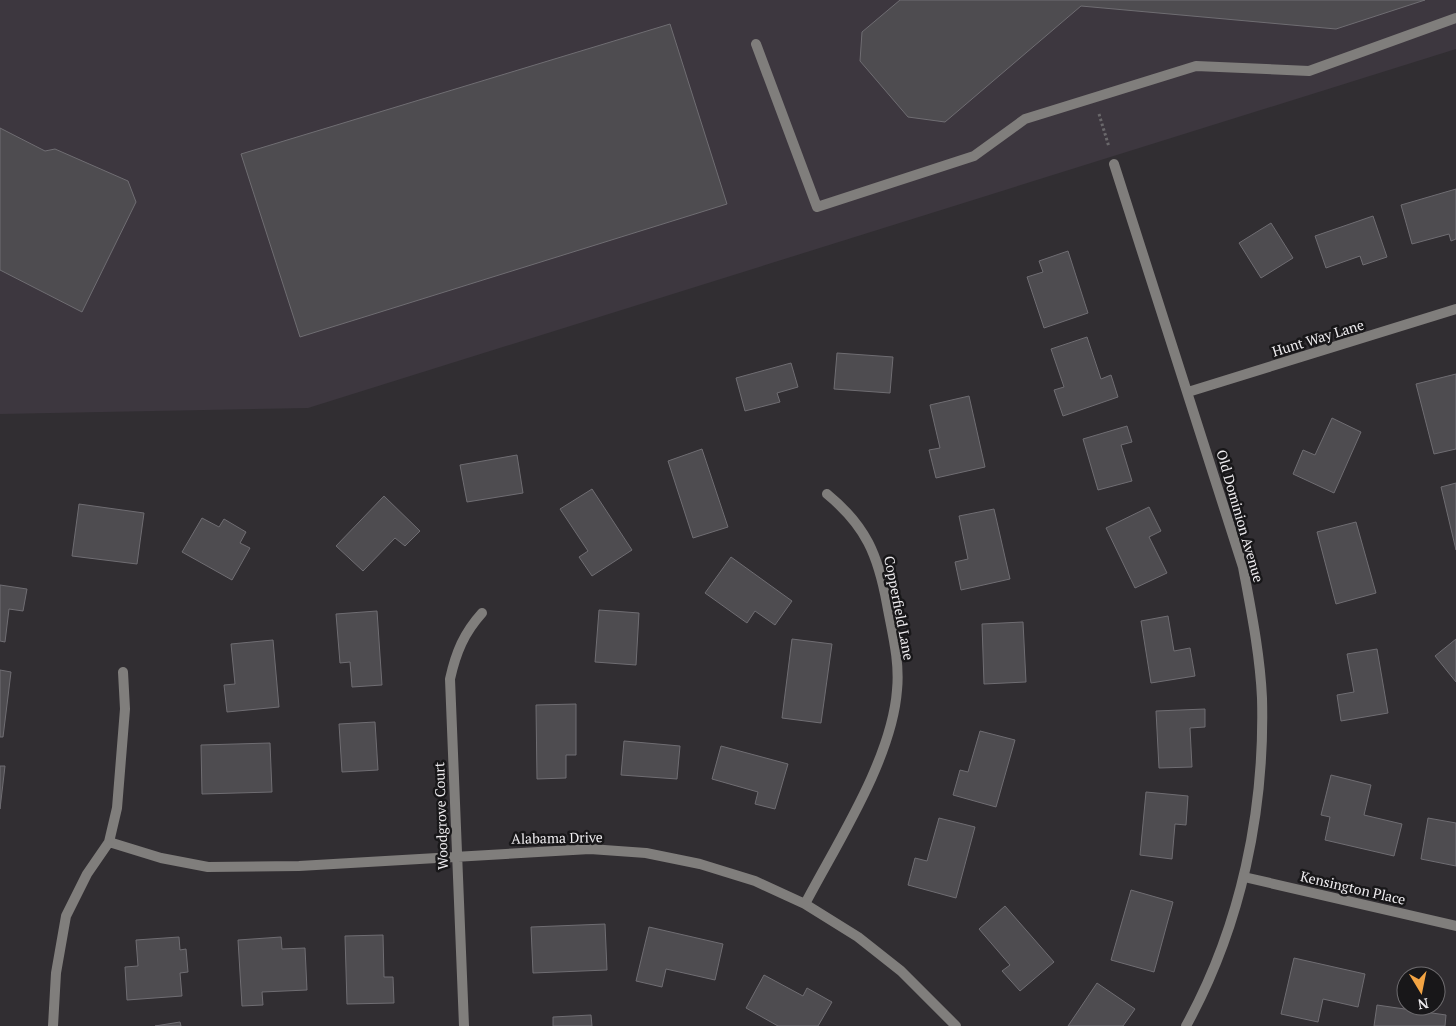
<svg xmlns="http://www.w3.org/2000/svg" width="1456" height="1026" viewBox="0 0 1456 1026" font-family="'PT Serif',serif">
<style>
.built{fill:#3d373f}
.building{fill:#4e4c50;stroke:#6f6d72}
.lines{fill:none;stroke-linecap:round;stroke-linejoin:round}
.path{stroke:#6a686b;stroke-width:3;stroke-dasharray:2.5 2.5;stroke-linecap:butt}
.service{stroke:#807e7c;stroke-width:10}
.minor{stroke:#807e7c;stroke-width:10}
.labels{text-anchor:middle;stroke-width:5;stroke-linejoin:round;paint-order:stroke}
.street-label{font-size:14px;fill:#eeecef;stroke:#181719}
</style>
<rect width="100%" height="100%" fill="#312e32"/>
<path class="built" d="M0 0H1456V49L308 408 0 414Z"/>
<path class="building" d="M900 0H1425L1336 29 1081 6 945 122 908 117 860 61 862 32Z
M670 24 727 204 300 337 241 154Z
M0 128 45 151 55 149 128 181 136 202 82 312 0 270Z
M1456 189V239L1451 241 1449 234 1412 244 1401 205Z
M1373 216 1387 257 1363 265 1360 256 1326 268 1315 236Z
M1271 223 1293 258 1261 278 1239 243Z
M1068 251 1088 313 1044 328 1027 277 1043 272 1039 261Z
M1087 337 1101 379 1111 375 1118 397 1063 416 1054 390 1064 387 1051 349Z
M837 353 893 357 890 393 834 389Z
M791 363 798 387 777 393 780 402 745 411 736 378Z
M1456 374V449L1434 454 1416 384Z
M969 396 985 467 936 478 929 450 940 448 930 405Z
M1332 418 1361 432 1334 493 1293 474 1303 450 1315 455Z
M1127 426 1132 442 1121 445 1132 481 1098 490 1083 439Z
M702 449 728 527 693 538 668 461Z
M517 455 523 493 467 502 460 465Z
M1456 483V550L1441 487Z
M592 489 632 550 592 576 579 557 588 551 560 509Z
M384 496 420 531 405 546 395 538 363 571 336 546Z
M79 504 144 513 137 564 72 556Z
M1149 507 1161 531 1149 537 1167 573 1135 588 1106 528Z
M994 509 1010 579 961 590 955 562 968 559 959 516Z
M202 518 219 527 224 519 246 532 240 543 250 548 232 580 182 552Z
M1356 522 1376 593 1336 604 1317 532Z
M731 557 792 601 775 625 755 611 747 623 705 593Z
M0 585 27 589 23 611 9 609 5 642 0 641Z
M599 610 639 613 636 665 595 662Z
M377 611 382 685 352 687 350 662 340 663 336 614Z
M1168 616 1174 651 1190 648 1195 676 1151 683 1141 621Z
M1023 622 1026 682 984 684 982 624Z
M792 639 832 644 821 723 782 718Z
M1456 639V682L1435 656Z
M273 640 279 707 227 712 224 685 235 684 231 644Z
M1377 649 1388 713 1341 721 1337 695 1354 692 1347 654Z
M0 670 11 672 3 737H0Z
M576 704V755H566V778L537 779 536 705Z
M1205 709V727L1190 728 1192 767 1159 768 1156 711Z
M375 722 378 770 342 772 339 724Z
M980 731 1015 740 996 807 953 795 960 770 968 772Z
M624 741 680 746 677 779 621 775Z
M270 743 272 792 202 794 201 745Z
M721 746 788 764 775 809 755 804 758 792 712 779Z
M0 766H5L0 809Z
M1331 775 1371 785 1364 815 1402 824 1394 856 1325 840 1330 817 1321 815Z
M1146 792 1188 796 1186 825 1175 824 1172 859 1140 855Z
M939 818 975 827 956 898 908 885 915 858 927 861Z
M1428 818 1456 823V866L1421 859Z
M1131 890 1173 902 1154 972 1111 960Z
M1005 906 1054 962 1020 991 1002 971 1010 965 979 929Z
M605 924 607 970 533 973 531 927Z
M649 927 723 944 715 980 666 969 662 987 636 981Z
M383 935 384 977H393L394 1003 347 1004 345 936Z
M179 937 180 950 186 949 188 972 180 973 182 996 127 1000 125 967 138 966 136 940Z
M281 937 282 949 305 948 307 990 262 992 263 1005 242 1006 238 940Z
M1294 958 1365 974 1358 1007 1323 999 1318 1022 1281 1014Z
M764 975 803 996 807 988 832 1002 818 1026H778L746 1008Z
M1097 983 1135 1009 1123 1026H1068Z
M1377 1005 1446 1015 1445 1026H1374Z
M591 1015 592 1026H553V1017Z
M180 1022 181 1026H155Z"/>
<g class="lines">
<path class="path" d="M1099 114 1109 147"/>
<path class="service" d="M756 44 817 207 974 156 1025 119 1196 66 1309 71 1456 18"/>
<path class="minor" d="M1114 164 1243 567C1251 610 1260 654 1262 698 1265 811 1241 926 1186 1026
M1188 392 1456 309
M109 842 161 858 208 867 299 866 590 849 646 853 700 864 755 881 805 904 858 937 901 971 956 1026
M1244 877 1456 926
M805 904C837 843 892 759 897 690 900 661 892 632 887 604 878 555 866 526 827 494
M53 1026 56 973 66 916 87 874 109 842 117 808 125 709 123 672
M464 1026 450 679C456 652 464 633 482 613"/>
</g>
<g class="labels">
<g class="street-label">
<text transform="translate(1318 338) rotate(-17)" y="5">Hunt Way Lane</text>
<text transform="translate(1240 516) rotate(74)" y="5">Old Dominion Avenue</text>
<text transform="translate(899 608) rotate(79)" y="5">Copperfield Lane</text>
<text transform="translate(441 816) rotate(-92)" y="5">Woodgrove Court</text>
<text transform="translate(557 838) rotate(-1)" y="5">Alabama Drive</text>
<text transform="translate(1353 888) rotate(13)" y="5">Kensington Place</text>
</g>
</g>
<g transform="translate(1421 991) rotate(170)"><circle r="24" fill="#181719" stroke="#6e6c6f"/>
<path d="M0-4L9 19L0 12L-9 19Z" fill="#f3a443"/>
<text y="-8" font-size="14" font-weight="bold" text-anchor="middle" fill="#eeecef">N</text>
</g>
</svg>
